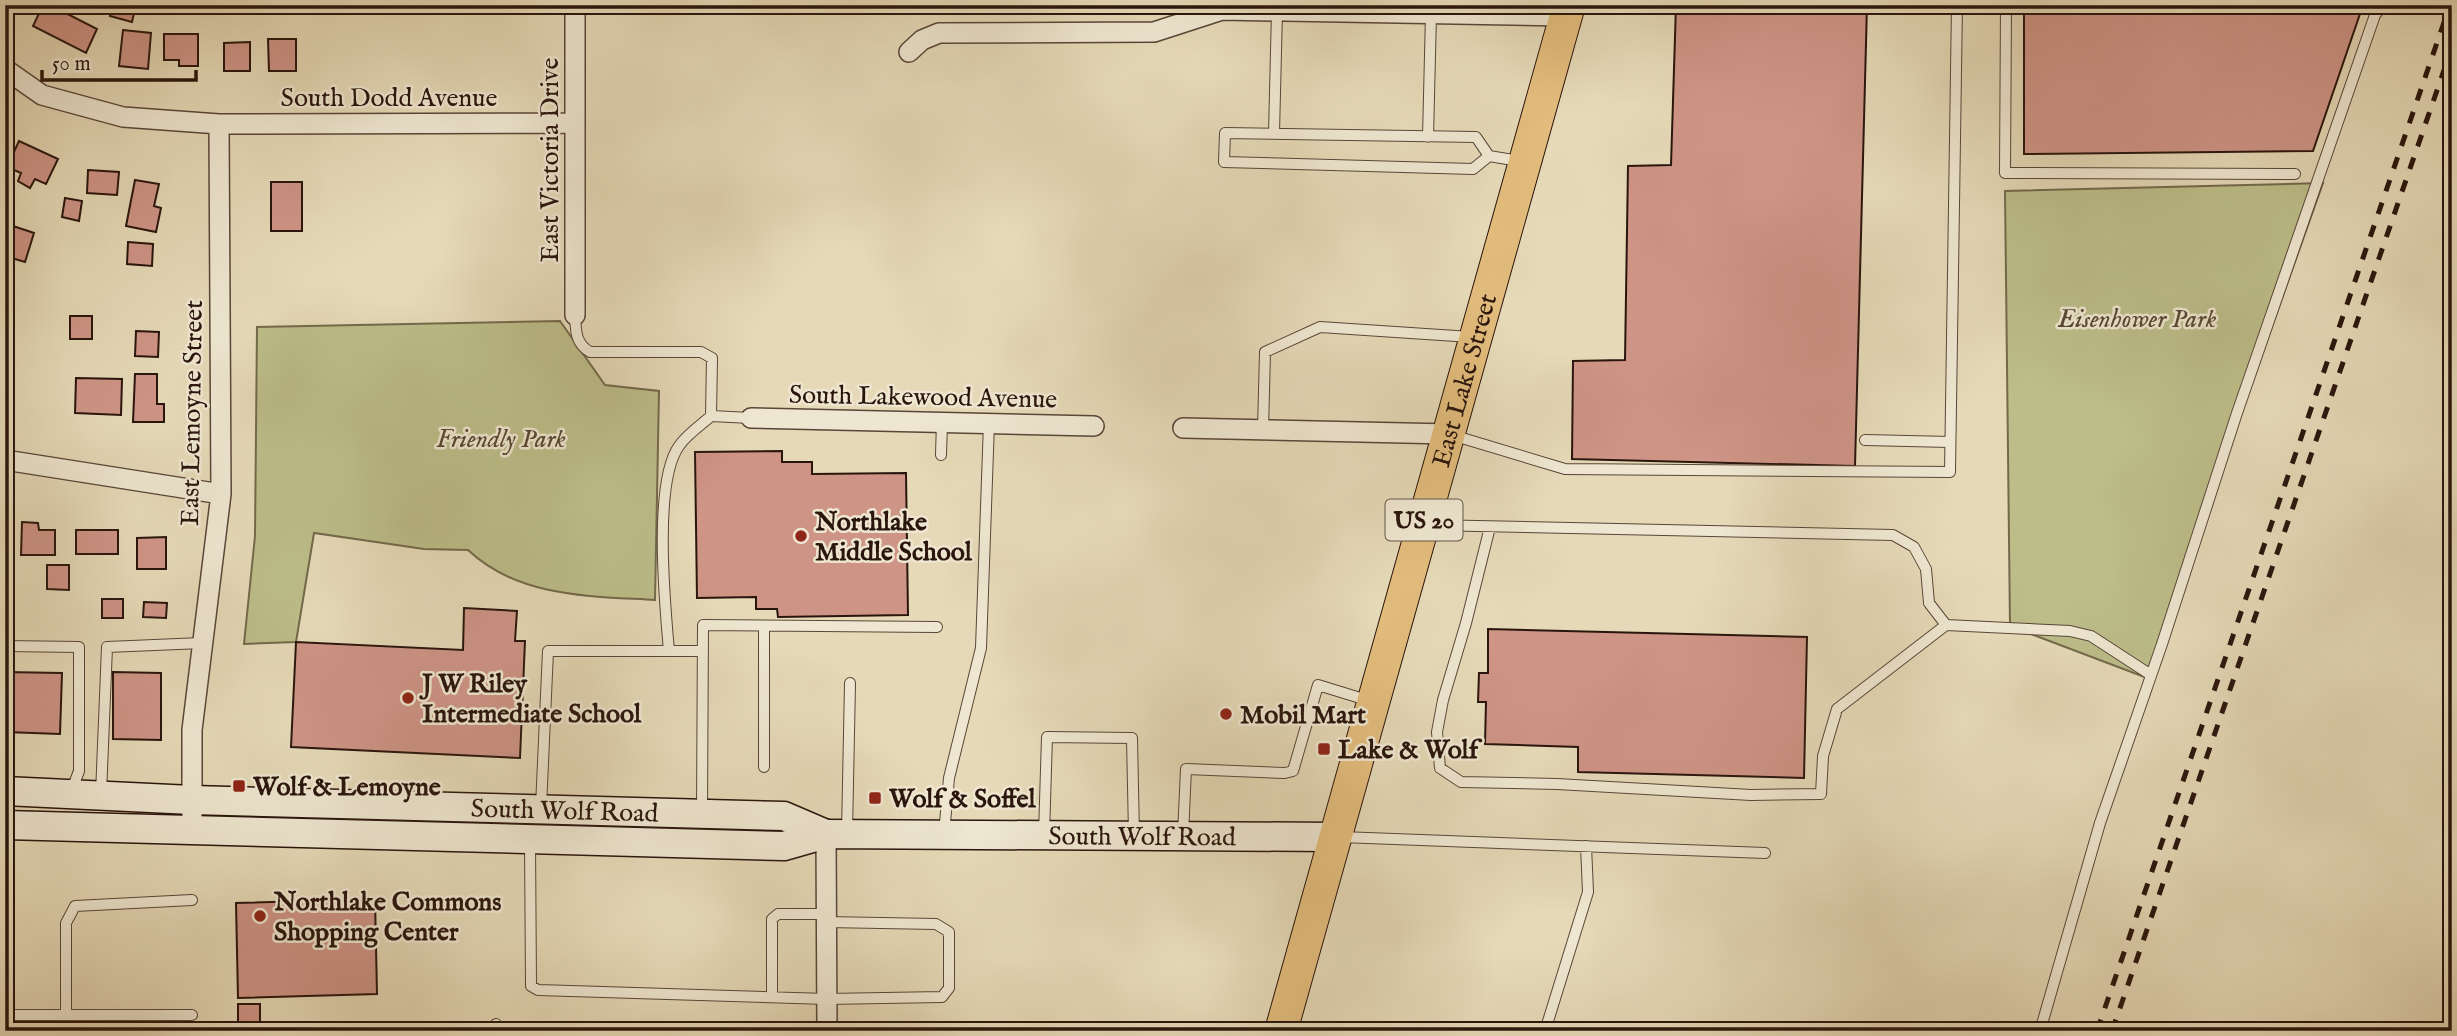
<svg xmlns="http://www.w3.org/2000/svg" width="2457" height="1036" viewBox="0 0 2457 1036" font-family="'IM FELL English',serif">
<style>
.green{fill:#bcbd89;stroke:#73694b;stroke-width:2}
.building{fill:#ce9486;stroke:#2a150d;stroke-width:2}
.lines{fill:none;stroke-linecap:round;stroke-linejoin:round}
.lane-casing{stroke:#594638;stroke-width:12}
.street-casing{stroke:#594638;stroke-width:22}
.secondary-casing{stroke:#2a150d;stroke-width:31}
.primary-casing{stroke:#2a150d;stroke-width:34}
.lane{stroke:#eee6d0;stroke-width:10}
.street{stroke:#eee6d0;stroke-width:19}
.secondary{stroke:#eee6d0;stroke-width:28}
.primary{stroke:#e2bc7c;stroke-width:32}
.rail{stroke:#2a150d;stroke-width:5;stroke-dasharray:12 12;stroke-linecap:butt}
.poi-dot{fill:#8f2418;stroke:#eee6d0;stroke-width:2.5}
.labels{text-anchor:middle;stroke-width:5;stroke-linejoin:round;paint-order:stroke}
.shield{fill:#eee6d0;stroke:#655448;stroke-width:2}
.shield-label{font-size:24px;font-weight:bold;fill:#2a150d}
.street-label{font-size:26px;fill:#2a150d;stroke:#eee6d0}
.park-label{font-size:26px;font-style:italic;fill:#564732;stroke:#eee6d0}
.poi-label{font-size:26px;font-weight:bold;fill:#2a150d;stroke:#eee6d0;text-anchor:start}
</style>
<rect width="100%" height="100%" fill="#e5d9b7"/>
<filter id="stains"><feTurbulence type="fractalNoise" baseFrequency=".00286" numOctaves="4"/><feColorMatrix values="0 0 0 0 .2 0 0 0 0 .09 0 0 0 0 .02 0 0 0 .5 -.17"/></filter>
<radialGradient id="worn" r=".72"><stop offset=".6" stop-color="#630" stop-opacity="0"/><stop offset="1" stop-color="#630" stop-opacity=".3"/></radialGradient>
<path class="green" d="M2323 183 2147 678 2010 626 2005 191Z
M560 321 605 385 659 391 655 600C591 596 519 598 468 550L424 549 314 533 296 642 244 644 255 536 257 327Z"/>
<path class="building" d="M43 5H50L97 29 86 53 33 26Z
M113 5H136L132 22 110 16Z
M162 5H176L175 12 162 10Z
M288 5H313V8L288 9Z
M1676 5H1867L1855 466 1572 459 1573 361 1625 360 1628 166 1671 165Z
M2024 5H2169V8L2363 5 2313 151 2024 154Z
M123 30 151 33 148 69 119 66Z
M164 34H198V66H179V60H164Z
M268 39H296V71H269Z
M250 42V71H224V43Z
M19 141 58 159 46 184 35 179 30 188 18 181 21 173 7 167Z
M88 170 119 172 117 195 87 193Z
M135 180 159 184 154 206 161 208 156 232 126 226Z
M271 182H302V231H271Z
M65 198 82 201 79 221 62 217Z
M7 224 34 233 25 262 5 256Z
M128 242 153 244 152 266 127 264Z
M70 316H92V339H70Z
M136 331 159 332 158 357 135 356Z
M135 374H157V404H164V422H133Z
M76 378 122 379 121 415 75 413Z
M782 451V462H812V474L906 473 908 615 778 617 777 609H756V597L697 598 695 452Z
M22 522 38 523 39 530H55V555H21Z
M76 530H118V554H76Z
M166 537V569H137V538Z
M47 565H69V590L47 589Z
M102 599H123V618H102Z
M144 602 167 603 166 618 143 617Z
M464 608 517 611 515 641H525L520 758 291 747 296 642 463 650Z
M1488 629 1807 637 1804 778 1578 772V747L1485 744 1486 702H1478L1479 673H1488Z
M5 672 62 673 60 734 5 732Z
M113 672 161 673V740L113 739Z
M375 899 377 994 238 998 236 903Z
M238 1004H260V1022H272V1031H238Z"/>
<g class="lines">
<defs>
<path id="lane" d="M2006 5 2005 173 2295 174
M1274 133 1277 11
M1428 137 1431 14
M1489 156 1476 137 1225 133 1224 162 1473 169 1489 156 1519 161
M575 315C576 331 575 343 590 352H701L712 358 711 416
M1263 430 1265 352 1320 327 1471 337
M1452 435 1565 469 1950 472 1957 5
M1865 440 1950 442
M941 455 942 422
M1428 525 1893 535 1914 547 1926 569 1929 603 1946 625 2070 631 2091 636 2151 675
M1490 527 1466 623 1443 700 1437 732 1440 768 1461 782 1557 784 1751 795 1821 794 1823 756 1837 709 1946 625
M5 646 79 647V771L71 792
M669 651C665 605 653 482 679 446 686 435 701 425 711 416L751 418
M764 767V626
M101 794 107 647 202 643
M541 807 548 651H703
M702 813 703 625 937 627
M847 833 850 683
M944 834 949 778 981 648 989 423
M1044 834 1047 737 1132 738 1134 834
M1183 835 1186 769 1285 773 1293 771 1318 685 1370 701
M1341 837 1765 853
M530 842 531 986 538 990 827 999 942 997 949 988V932L936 924 826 922
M772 997V919L778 914H826
M66 1014V923L75 906 192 900
M5 1015H192
M496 1024 499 1031
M1545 1031 1588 892 1586 846
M2040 1031 2100 823 2162 644 2237 413 2375 15 2383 5"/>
<path id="street" d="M575 5V315
M909 52 922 40 939 33 1154 32 1222 10 1565 16
M5 69 42 95 123 117 219 124 575 123
M751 418 1094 426
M1183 428 1449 434
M5 460 221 494
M192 828V730L221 494 219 124
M826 834 827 1031"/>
<g id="secondary">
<path id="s1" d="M5 791 192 800 784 816 826 834"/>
<path id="s2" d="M5 825 784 846 826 834 1334 837"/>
</g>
<g id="primary">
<path id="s3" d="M1281 1031 1569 5"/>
</g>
</defs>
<use href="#lane" class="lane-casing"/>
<use href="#street" class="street-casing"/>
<use href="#secondary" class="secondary-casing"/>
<use href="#primary" class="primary-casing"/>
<use href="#lane" class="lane"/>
<use href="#street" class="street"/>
<use href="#secondary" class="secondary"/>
<use href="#primary" class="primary"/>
<path class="rail" d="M2097 1031 2450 5
M2112 1031 2452 47"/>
</g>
<g class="poi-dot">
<circle cx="801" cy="536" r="7"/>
<circle cx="408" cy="698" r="7"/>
<circle cx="1226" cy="714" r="7"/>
<rect x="1317" y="742" width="14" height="14" rx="3.5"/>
<rect x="232" y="779" width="14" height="14" rx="3.5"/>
<rect x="868" y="791" width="14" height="14" rx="3.5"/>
<circle cx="260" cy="916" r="7"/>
</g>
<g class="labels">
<rect class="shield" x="1385.5" y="499.5" width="77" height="41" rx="5"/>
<g class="shield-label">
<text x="1424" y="528">US 20</text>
</g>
<g class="street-label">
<text x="389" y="106">South Dodd Avenue</text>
<text transform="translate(549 160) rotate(-90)" y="9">East Victoria Drive</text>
<text dy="9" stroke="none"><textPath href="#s3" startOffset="676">East Lake Street</textPath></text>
<text transform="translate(923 396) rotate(1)" y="9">South Lakewood Avenue</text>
<text transform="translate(191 413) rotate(-89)" y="9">East Lemoyne Street</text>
<text dy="9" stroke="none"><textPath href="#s1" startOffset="560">South Wolf Road</textPath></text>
<text dy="9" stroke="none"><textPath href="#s2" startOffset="1139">South Wolf Road</textPath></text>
</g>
<g class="park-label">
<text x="2137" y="327">Eisenhower Park</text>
<text x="501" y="447">Friendly Park</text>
</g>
<g class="poi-label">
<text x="815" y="530">Northlake<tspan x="815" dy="30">Middle School</tspan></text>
<text x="422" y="692">J W Riley<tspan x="422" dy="30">Intermediate School</tspan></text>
<text x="1240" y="723">Mobil Mart</text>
<text x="1338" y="758">Lake &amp; Wolf</text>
<text x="253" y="795">Wolf &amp; Lemoyne</text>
<text x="889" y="807">Wolf &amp; Soffel</text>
<text x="274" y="910">Northlake Commons<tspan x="274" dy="30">Shopping Center</tspan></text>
</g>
</g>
<rect width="2457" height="1036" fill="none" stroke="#e5d9b7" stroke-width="28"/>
<rect x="7" y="7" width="2443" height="1022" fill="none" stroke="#2a150d" stroke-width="3.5"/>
<rect x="14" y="14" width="2429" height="1008" fill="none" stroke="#2a150d" stroke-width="2"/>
<path d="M42 70v10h154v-10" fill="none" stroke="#2a150d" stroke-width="3.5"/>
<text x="52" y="70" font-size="21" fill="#2a150d" stroke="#eee6d0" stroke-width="5" paint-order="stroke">50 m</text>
<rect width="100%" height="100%" filter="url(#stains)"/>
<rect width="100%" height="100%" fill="url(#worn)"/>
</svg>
